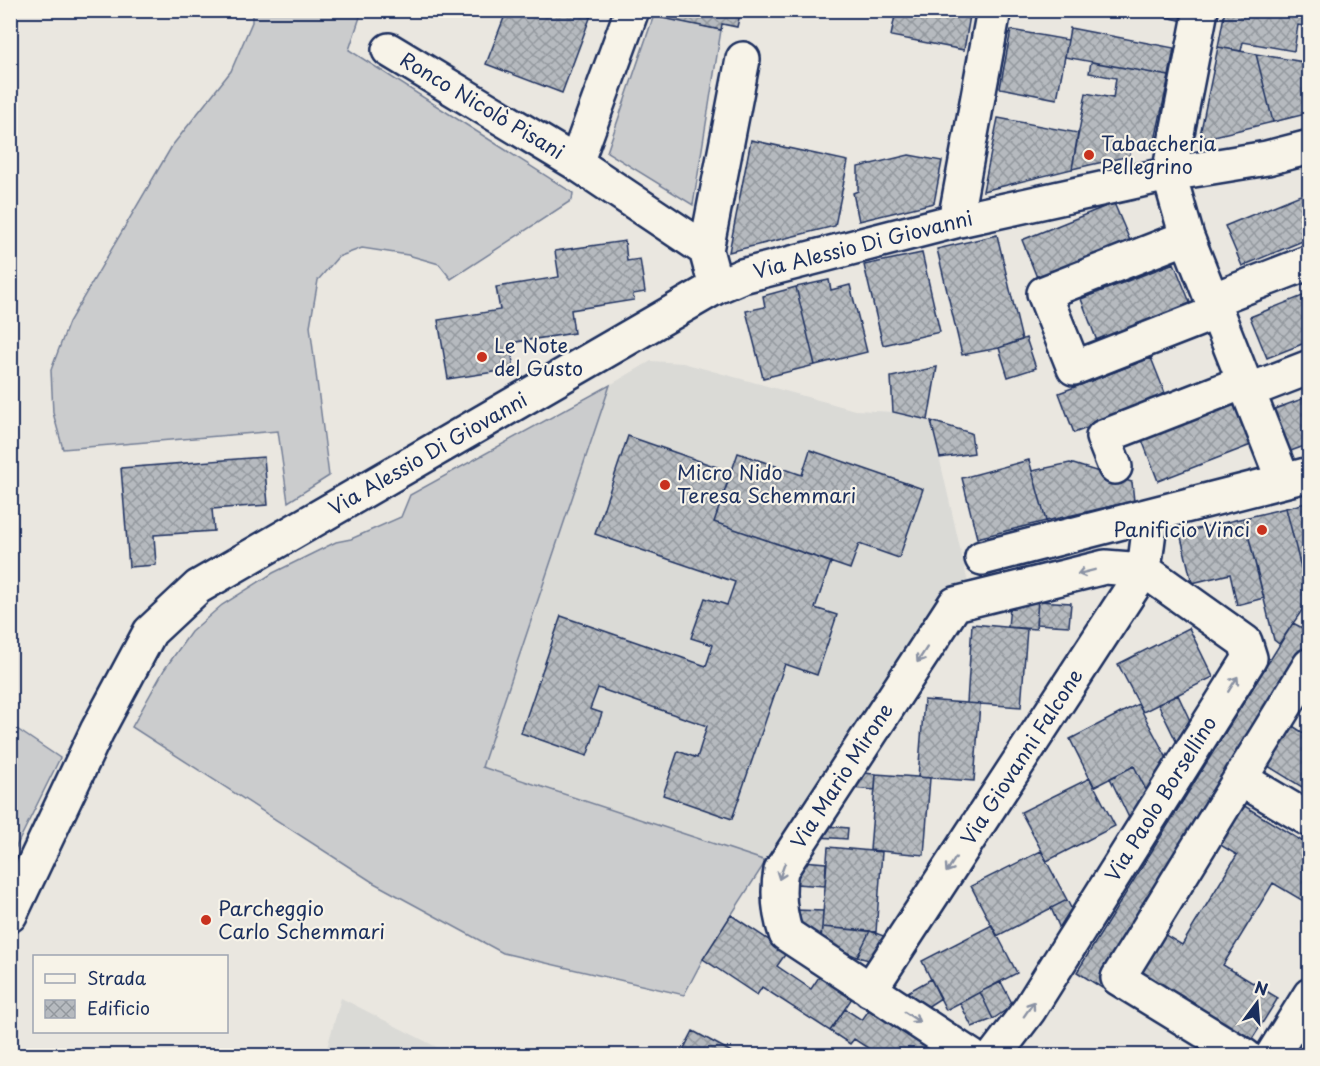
<svg xmlns="http://www.w3.org/2000/svg" width="1320" height="1066" viewBox="0 0 1320 1066" font-family="'Playpen Sans',sans-serif">
<style>
.built{fill:#dadad6}
.grass{fill:#cbcccd;stroke:#737e96;stroke-width:1.5}
.building{fill:url(#building-cross-hatch);stroke:#1b2f5e;stroke-width:1.5}
.lines{fill:none;stroke-linecap:round;stroke-linejoin:round}
.minor-casing{stroke:#1b2f5e;stroke-width:38}
.minor{stroke:#f7f3e8;stroke-width:33}
.oneway{stroke:#8991a3}
.poi-dot{fill:#c8321e;stroke:#f7f3e8;stroke-width:2}
.labels{text-anchor:middle;stroke-width:4.5;stroke-linejoin:round;paint-order:stroke}
.street-label{font-size:20px;fill:#1b2f5e;stroke:#f7f3e8}
.poi-label{font-size:20px;fill:#1b2f5e;stroke:#f7f3e8;text-anchor:start}
</style>
<defs>
<pattern id="building-cross-hatch" width="8" height="8" patternUnits="userSpaceOnUse" patternTransform="scale(1.5)"><rect width="8" height="8" fill="#b6babf"/><path d="M0 0l8 8M0 8l8-8" fill="none" stroke="#93989e"/></pattern>
</defs>
<rect width="100%" height="100%" fill="#eae7e0"/>
<filter id="ink" filterUnits="userSpaceOnUse"><feTurbulence type="fractalNoise" baseFrequency=".0167" numOctaves="2"/><feDisplacementMap in="SourceGraphic" scale="12" xChannelSelector="R" yChannelSelector="G"/><feConvolveMatrix kernelMatrix="1 2 1 2 8 2 1 2 1" color-interpolation-filters="sRGB"/></filter>
<g filter="url(#ink)">
<path class="built" d="M651 361 683 363 855 410 893 412 931 421 969 587 944 593 766 861 482 768 610 385Z
M341 998 452 1055H325Z"/>
<path class="grass" d="M252 11H362L349 50 573 193 572 200 451 279 439 264 408 255 362 248 338 257 318 280 310 326 329 476 288 502 278 431 63 449 53 413 51 370 69 322 172 146 231 71 252 22Z
M654 15 721 30 693 205 607 152Z
M610 385 482 767 766 861 703 959 684 995 503 953 374 883 132 727 164 670 191 632 222 605 273 573 336 542 351 539 401 517 410 495Z
M11 725 60 758 11 857Z"/>
<path class="building" d="M411 10H432L430 18Z
M507 10H593L562 93 486 64Z
M664 10H741L737 27 722 24 721 30 662 18Z
M896 10H971L964 50 891 36Z
M1134 10H1182L1180 20Z
M1225 10H1310V27L1298 25 1294 51 1243 42 1241 51 1218 47Z
M1070 28 1174 48 1169 76 1065 57Z
M1011 30 1068 40 1057 99 1000 88Z
M1218 47 1256 54 1273 122 1206 138 1200 135Z
M1256 54 1310 63V113L1273 122Z
M1091 62 1169 76 1153 150 1131 148 1130 156 1072 169 1086 93 1113 98 1116 78 1089 73Z
M998 118 1078 133 1072 169 983 191Z
M751 140 848 161 835 226 729 252Z
M909 155 942 161 934 203 859 221 853 193 858 191V167Z
M1310 191V238L1242 266 1225 226Z
M1114 203 1131 243 1038 280 1022 240Z
M997 235 1022 340 999 348 962 355 937 249Z
M625 241 627 261 640 259 645 292 633 294 634 300 571 310 574 333 510 343 514 369 448 379 438 320 500 310 496 287 559 277 555 251Z
M922 253 940 332 883 345 864 265Z
M1174 263 1191 305 1097 341 1081 299Z
M829 280 831 290 850 285 867 352 815 365 796 287Z
M796 287 815 365 763 378 746 311 765 307 763 296Z
M1310 293V341L1267 358 1250 317Z
M1026 338 1036 368 1008 377 999 348Z
M1151 358 1167 398 1074 433 1059 393Z
M937 367 928 420 893 412 891 377Z
M1310 396V444L1288 452 1272 410Z
M1235 403 1251 445 1158 481 1142 440Z
M931 421 971 433 974 453 940 458Z
M628 436 731 472 714 522 831 562 815 608 837 615 817 675 785 664 732 819 663 795 678 751 697 758 707 726 598 688 590 709 602 713 587 756 521 733 561 616 706 666 713 645 691 638 705 598 727 605 735 582 595 534Z
M810 450 923 489 899 558 859 544 850 569 714 522 738 453 802 475Z
M264 457 268 505 212 509 214 531 154 535 156 565 129 567 121 468Z
M1029 460 1046 521 977 538 962 478Z
M1070 463 1132 482 1134 501 1046 521 1032 471Z
M1310 502V562L1300 564 1286 508Z
M1286 508 1309 600 1279 644 1274 640 1244 518Z
M1244 518 1264 598 1237 605 1230 574 1192 583 1180 533Z
M1038 599 1036 629 1008 627 1010 606Z
M1038 601 1071 603 1069 626 1036 624Z
M1293 623 1310 632V651L1102 988 1077 972Z
M972 624 1027 629 1021 707 967 703Z
M1189 628 1213 677 1143 712 1118 664Z
M1178 695 1192 725 1179 747 1158 704Z
M924 700 980 704 974 781 918 777Z
M1138 704 1169 762 1148 794 1134 766 1094 787 1070 739Z
M1285 721 1308 736 1310 734V792L1260 761Z
M1134 766 1148 794 1131 822 1110 778Z
M862 773 876 774 875 790 851 788Z
M876 774 930 778 924 855 870 850Z
M1090 778 1115 826 1047 861 1021 812Z
M1238 802 1310 846V905L1273 883 1223 965 1278 998 1251 1041 1133 969 1157 930 1182 945 1237 855 1214 841Z
M827 826 848 828 847 839 819 837Z
M828 847 882 852 876 932 822 927Z
M1041 851 1067 900 997 936 971 886Z
M803 861 826 863 825 886 796 884Z
M1067 900 1073 912 1061 931 1051 908Z
M796 910 823 911 821 941 799 924Z
M731 915 787 952 777 966 811 989 821 974 854 995 830 1031 762 987 757 995 703 959Z
M992 925 1017 973 946 1010 922 961Z
M822 927 870 931 857 957 821 941Z
M870 931 889 938 873 961 857 957Z
M931 979 941 998 927 1007 906 993Z
M1001 982 1013 1005 993 1019 980 992Z
M980 992 993 1019 972 1027 960 1003Z
M871 1007 945 1056H880L854 1039 850 1044 830 1031 845 1009 862 1020Z
M693 1031 739 1056H680Z"/>
<g class="lines">
<defs>
<path id="minor" d="M632 10 576 163 706 250 716 287
M1201 10 1169 174 1187 237 1283 480
M389 50 576 163
M955 221 994 10
M1187 237 1044 293 1074 368 1217 312
M706 250 743 59
M1212 300 1310 262
M1248 391 1310 367
M1115 467 1103 437 1244 382
M982 558 1310 474
M1241 779 1310 820
M10 915 97 731 150 632 198 587 716 287 742 276 955 221 1169 174 1267 158 1310 147
M870 990 1144 570 1151 515
M971 1056 786 934C779 913 777 892 781 870L955 604 1105 567 1144 570
M994 1056 1029 1010 1250 658 1245 642 1144 570
M1245 1056 1118 978 1310 665
M1272 1056 1310 995"/>
</defs>
<use href="#minor" class="minor-casing"/>
<use href="#minor" class="minor"/>
</g>
<defs><path id="oneway-shaft" d="M-6 0H5M1.5-3L5.5 0L1.5 3" fill="none" stroke-width="1.6" stroke-linecap="round" stroke-linejoin="round" transform="scale(1.5)"/></defs>
<g class="oneway">
<use href="#oneway-shaft" transform="translate(1086 572) rotate(166)"/>
<use href="#oneway-shaft" transform="translate(922 655) rotate(123)"/>
<use href="#oneway-shaft" transform="translate(1233 684) rotate(-58)"/>
<use href="#oneway-shaft" transform="translate(951 865) rotate(123)"/>
<use href="#oneway-shaft" transform="translate(782 871) rotate(110)"/>
<use href="#oneway-shaft" transform="translate(1029 1009) rotate(-55)"/>
<use href="#oneway-shaft" transform="translate(912 1017) rotate(33)"/>
</g>
</g>
<g class="poi-dot">
<circle cx="1089" cy="155" r="6"/>
<circle cx="482" cy="357" r="6"/>
<circle cx="665" cy="485" r="6"/>
<circle cx="1262" cy="530" r="6"/>
<circle cx="206" cy="920" r="6"/>
</g>
<g class="labels">
<g class="street-label">
<text transform="translate(482 106) rotate(31)" y="7">Ronco Nicolò Pisani</text>
<text transform="translate(863 245) rotate(-14)" y="7">Via Alessio Di Giovanni</text>
<text transform="translate(428 454) rotate(-30)" y="7">Via Alessio Di Giovanni</text>
<text transform="translate(1022 757) rotate(-57)" y="7">Via Giovanni Falcone</text>
<text transform="translate(842 776) rotate(-57)" y="7">Via Mario Mirone</text>
<text transform="translate(1161 799) rotate(-58)" y="7">Via Paolo Borsellino</text>
</g>
<g class="poi-label">
<text x="1101" y="151">Tabaccheria<tspan x="1101" dy="23">Pellegrino</tspan></text>
<text x="494" y="353">Le Note<tspan x="494" dy="23">del Gusto</tspan></text>
<text x="677" y="480">Micro Nido<tspan x="677" dy="23">Teresa Schemmari</tspan></text>
<text x="1250" y="537" text-anchor="end">Panificio Vinci</text>
<text x="218" y="916">Parcheggio<tspan x="218" dy="23">Carlo Schemmari</tspan></text>
</g>
</g>
<rect width="1320" height="1066" fill="none" stroke="#f7f3e8" stroke-width="36"/>
<rect x="18" y="18" width="1284" height="1030" fill="none" stroke="#1b2f5e" stroke-width="2" filter="url(#ink)"/>
<rect x="33" y="955" width="195" height="78" fill="#f7f3e8" stroke="#9fa5b1" stroke-width="1.5"/>
<rect x="45" y="974" width="30" height="9" fill="#f7f3e8" stroke="#9fa5b1" stroke-width="1.5"/>
<text x="87" y="985" font-size="18" fill="#1b2f5e">Strada</text>
<rect x="45" y="1000" width="30" height="18" fill="url(#building-cross-hatch)" stroke="#9fa5b1" stroke-width="1.5"/>
<text x="87" y="1015" font-size="18" fill="#1b2f5e">Edificio</text>
<g transform="translate(1257 1003) rotate(16)" stroke="#f7f3e8" stroke-width="4.5" paint-order="stroke">
<path d="M0-4.5L10 22L0 15L-10 22Z" fill="#1b2f5e"/>
<text y="-9" font-size="16" font-weight="bold" text-anchor="middle" fill="#1b2f5e">N</text>
</g>
</svg>
